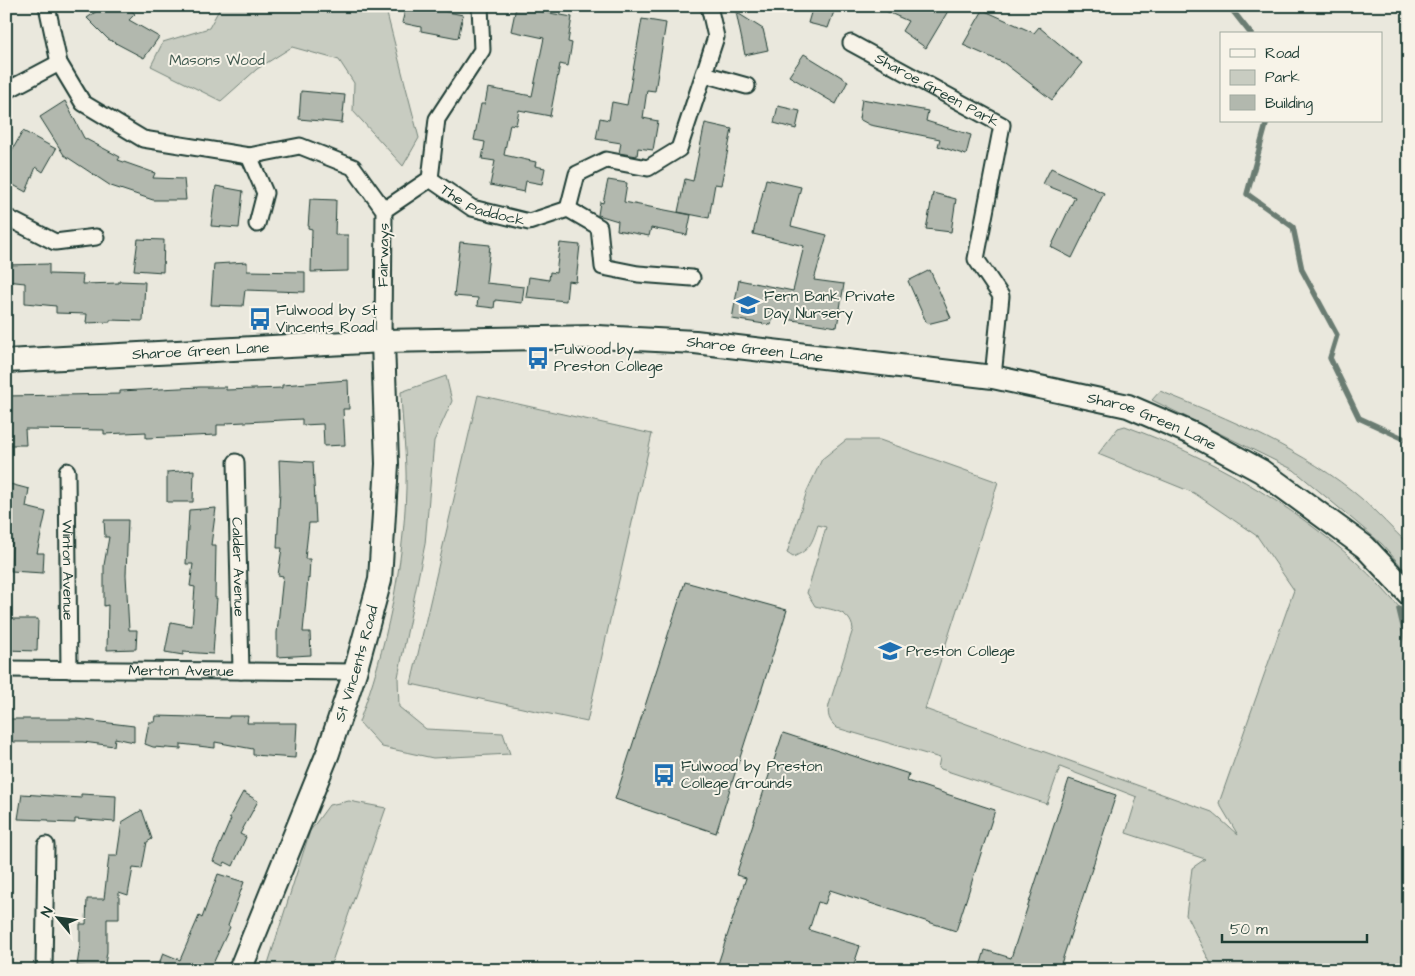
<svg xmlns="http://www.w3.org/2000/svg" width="1415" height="976" viewBox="0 0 1415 976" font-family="'Architects Daughter',sans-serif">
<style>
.green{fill:#c8ccc1;stroke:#74847a}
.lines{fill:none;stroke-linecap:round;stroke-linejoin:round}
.stream{stroke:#6a7c72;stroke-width:5.5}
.building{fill:#b2b8ae;stroke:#1f3d34}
.street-casing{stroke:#1f3d34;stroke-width:19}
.secondary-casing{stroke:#1f3d34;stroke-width:26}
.street{stroke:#f7f3e8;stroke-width:15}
.secondary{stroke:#f7f3e8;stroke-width:22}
.labels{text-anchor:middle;stroke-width:4;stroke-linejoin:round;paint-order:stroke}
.park-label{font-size:15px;fill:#415a50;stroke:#f7f3e8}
.street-label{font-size:15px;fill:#1f3d34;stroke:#f7f3e8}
.poi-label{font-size:15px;fill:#1f3d34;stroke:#f7f3e8;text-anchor:start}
</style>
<rect width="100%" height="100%" fill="#eae8dd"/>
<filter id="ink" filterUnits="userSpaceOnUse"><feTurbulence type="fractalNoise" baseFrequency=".02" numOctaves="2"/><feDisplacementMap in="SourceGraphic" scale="10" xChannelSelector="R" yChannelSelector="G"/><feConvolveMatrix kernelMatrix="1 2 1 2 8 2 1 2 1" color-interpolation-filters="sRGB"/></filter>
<g filter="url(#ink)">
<path class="green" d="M221 6H385L419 138 403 166 353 111 354 83 339 60 292 47 257 69 221 101 151 66 163 42 209 28Z
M446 376 452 401 434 441 425 544 398 677 399 707 426 729 503 733 510 754 433 758 382 747 359 722C386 650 404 565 406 488 407 456 402 424 401 392Z
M1160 391C1227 418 1307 451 1362 499 1378 513 1393 530 1409 545V575L1382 544 1294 470 1152 400Z
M478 395 652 434 587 722 411 684Z
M1125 426C1209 457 1287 501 1354 560 1374 578 1391 598 1409 618V970H1214L1186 915 1192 868 1205 859 1126 833 1137 797 1060 767 1047 804 938 768 940 758 837 728C829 721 827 715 829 705L853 629C850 610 832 610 815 606L807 593 826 527 818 525C812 543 810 550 793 557L787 553 807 491 822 459 846 440H880L998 482 925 709 1212 812 1238 835 1219 803 1294 590 1257 536 1194 493 1098 454 1118 428Z
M349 801 386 808 329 970H266L310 831 329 805Z"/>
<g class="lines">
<path class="stream" d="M1229 6 1251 34
M1267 121 1247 194 1293 227 1302 270 1337 335 1330 358 1359 418 1409 441
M1399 609 1409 651"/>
</g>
<path class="building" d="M104 6H126L135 14 129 20 159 37 144 58 108 39 87 18Z
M406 6H417L463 15 458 38 421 31V27L402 23Z
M813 6H836L828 28 808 23Z
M874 6H951L926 48 902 31 908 21Z
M516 7 572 17 568 42 572 43 568 66 560 64 550 116 519 110 516 125 510 124 504 155 536 162 535 166 545 168 542 184 526 181 524 192 490 185 495 161 482 159 485 142 474 140 481 104H485L488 88 532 96 544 38 511 31Z
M983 10 1034 33 1039 27 1082 63 1052 100 1004 63 963 45Z
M736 12 763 29 768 50 745 55Z
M642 19 666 23 655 91 647 90 643 118 658 121 653 150 638 148 637 156 619 153 621 143 596 139 600 118 609 120 612 102 627 105Z
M804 54 848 81 836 104 789 76Z
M301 91 345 95 342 123 299 119Z
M862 99 928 111 926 121 971 135 966 155 938 146 940 139 870 125 859 119Z
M65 101 84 138 120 157 118 160 155 173 153 178 184 179 186 200H153L111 186 64 155 40 117Z
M778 106 800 111 796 129 774 123Z
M705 123 732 129 721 185 715 184 709 218 678 212 685 179 693 181Z
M23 131 56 149 43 172 36 167 26 192 6 181V161Z
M1051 168 1104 193 1072 258 1051 247 1075 197 1043 184Z
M766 179 801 187 791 226 827 235 814 280 844 284 837 327 773 317 771 325 732 319 739 280 793 291 804 246 753 234Z
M608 180 627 183 624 202 691 215 687 235 651 228 649 236 617 230 618 221 598 215 600 202 603 203Z
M216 186 243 191 239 228 211 226Z
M933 193 956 199 951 232 926 229Z
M310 199 336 200 335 235H348V271L311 272 312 229 308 228Z
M138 239 164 240 163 272 134 270Z
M460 242 490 245 486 283 524 287 522 303 495 300 494 308 477 306 478 298 454 296Z
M560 243 580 245 576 282 568 281 566 301 526 297 529 277 549 280 550 272 556 273Z
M247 262V271L305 272V292L245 290 243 306 211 305 214 264Z
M49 264V274L83 275 82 284 119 283V281L145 282 143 321 110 320V322L86 323 87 314 56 313V306L25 303V283L6 281V265Z
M930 270 951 318 927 324 908 281Z
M348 380 349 409H343L345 445 324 446 323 424 302 425V419L226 423V425H217V435L146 438V432L104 434V430L25 429 26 445H7L6 396 120 394V391L200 387H226V390L282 388V385Z
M279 460 313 462 316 523H309L305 559H310L309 579 308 578 303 632H310L311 655 277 657V633L283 576 278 575 282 548H277L280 490Z
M194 470 193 502H167V472Z
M6 483 29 489 26 507 46 512 37 553H44L43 573 11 571 12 539 6 537Z
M216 508 211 545H216L215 598H217L213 654 183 652V655L165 652 171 622 192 626 195 587 190 586 193 564H186L189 510Z
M104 520H128L126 575 129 630H137L136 649 107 650 108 605 104 606V565L109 537H105Z
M685 582 787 610 716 833 615 799Z
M6 619H38L37 651 6 650Z
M156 716 229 718V716H248L247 723H297L295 758 253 755V749L215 742V748L181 744V749L153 747 145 744 149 722H155Z
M6 719H77L134 726V742L115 738 114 746 83 742H6Z
M783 733 909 774 907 781 995 810 956 931 830 890 825 904 818 902 809 930 860 946 852 970H716L746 878 736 875Z
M1069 779 1116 795 1059 970H979L985 950 1011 958Z
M243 792 258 801 240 834 246 837 233 866 225 862 223 866 213 861 231 819 229 818Z
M22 794 81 798V794L116 796 115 822 75 819V823L49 822V820L18 819Z
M142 810 152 839 147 842 142 869 133 868 128 895 119 892V919H107V952L104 970 77 966 80 945V924H86L87 899H104L109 856H117L122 822Z
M218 874 244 882 228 926 230 927 210 970H157L163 953 180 960 199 916 202 918Z"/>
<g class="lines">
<defs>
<g id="street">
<path d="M47 6 59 63 83 103 143 139 249 156 300 146 353 167 384 210 383 341"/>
<path id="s1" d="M851 43 1002 125 976 259 1001 296 993 377"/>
<path d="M704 74 747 86"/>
<path d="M6 91 59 63"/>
<path d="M249 156 265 193 257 224"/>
<path id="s2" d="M430 179 472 208 529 222 568 209 599 227 603 267 638 274 692 278"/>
<path d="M568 209 577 174 606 160 648 168 679 149 716 37 709 6"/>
<path d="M384 210 430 179 437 119 482 50 480 6"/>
<path d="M6 217 55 242 96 237"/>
<path id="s3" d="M236 462 241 671"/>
<path id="s4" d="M67 471 69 670"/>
<path id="s5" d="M6 669 355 672"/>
<path d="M44 970 46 845"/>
</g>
<g id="secondary">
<path id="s6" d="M6 361 383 341 597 337 695 342 993 377 1128 406 1193 434 1261 471 1365 547 1409 594"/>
<path id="s7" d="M240 970 328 753 355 672 380 580 387 464 383 341"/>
</g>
</defs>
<use href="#street" class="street-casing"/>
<use href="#secondary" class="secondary-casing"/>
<use href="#street" class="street"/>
<use href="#secondary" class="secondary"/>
</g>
</g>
<defs>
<symbol id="school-bare" viewBox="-9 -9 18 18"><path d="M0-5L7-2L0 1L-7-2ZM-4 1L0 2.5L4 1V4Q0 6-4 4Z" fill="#1f6fb2" stroke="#f7f3e8" stroke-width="2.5" paint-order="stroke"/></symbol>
<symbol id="bus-bare" viewBox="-9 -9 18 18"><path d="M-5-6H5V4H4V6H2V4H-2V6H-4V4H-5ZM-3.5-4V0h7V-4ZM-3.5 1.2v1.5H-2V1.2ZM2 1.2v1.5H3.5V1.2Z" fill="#1f6fb2" stroke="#f7f3e8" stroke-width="2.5" paint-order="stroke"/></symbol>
<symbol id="university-bare" viewBox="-9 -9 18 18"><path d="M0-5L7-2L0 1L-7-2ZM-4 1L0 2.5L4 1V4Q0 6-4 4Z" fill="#1f6fb2" stroke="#f7f3e8" stroke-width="2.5" paint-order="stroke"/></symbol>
</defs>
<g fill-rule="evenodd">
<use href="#school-bare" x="732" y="289" width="32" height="32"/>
<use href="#bus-bare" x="244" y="303" width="32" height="32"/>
<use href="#bus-bare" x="522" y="342" width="32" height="32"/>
<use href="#university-bare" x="874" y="635" width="32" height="32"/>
<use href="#bus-bare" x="648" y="759" width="32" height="32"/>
</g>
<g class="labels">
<g class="park-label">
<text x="217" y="65">Masons Wood</text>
</g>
<g class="street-label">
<text dy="5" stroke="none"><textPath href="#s1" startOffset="98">Sharoe Green Park</textPath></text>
<text dy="5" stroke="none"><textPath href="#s2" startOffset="60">The Paddock</textPath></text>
<text transform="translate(383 255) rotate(-89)" y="5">Fairways</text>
<text dy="5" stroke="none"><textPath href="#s6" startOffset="750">Sharoe Green Lane</textPath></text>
<text dy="5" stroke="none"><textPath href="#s6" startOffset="195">Sharoe Green Lane</textPath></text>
<text dy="5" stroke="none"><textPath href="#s6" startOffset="1155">Sharoe Green Lane</textPath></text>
<text dy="5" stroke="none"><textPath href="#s3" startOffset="105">Calder Avenue</textPath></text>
<text dy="5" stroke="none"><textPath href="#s4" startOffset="99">Winton Avenue</textPath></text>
<text dy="5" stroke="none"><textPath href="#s7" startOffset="328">St Vincents Road</textPath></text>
<text dy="5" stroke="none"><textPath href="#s5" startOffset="175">Merton Avenue</textPath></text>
</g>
<g class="poi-label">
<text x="764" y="301">Fern Bank Private<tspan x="764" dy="17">Day Nursery</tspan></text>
<text x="276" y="315">Fulwood by St<tspan x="276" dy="17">Vincents Road</tspan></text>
<text x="554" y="354">Fulwood by<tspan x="554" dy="17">Preston College</tspan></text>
<text x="906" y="656">Preston College</text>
<text x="681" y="771">Fulwood by Preston<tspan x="681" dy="17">College Grounds</tspan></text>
</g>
</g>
<rect width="1415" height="976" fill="none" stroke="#f7f3e8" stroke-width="25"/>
<rect x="12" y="12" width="1390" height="951" fill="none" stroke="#1f3d34" stroke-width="2" filter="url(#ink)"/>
<rect x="1220" y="32" width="162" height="90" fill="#f7f3e8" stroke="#a1aaa0"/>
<rect x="1230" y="49" width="25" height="8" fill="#f7f3e8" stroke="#a1aaa0"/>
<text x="1265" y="58" font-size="15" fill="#1f3d34">Road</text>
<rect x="1230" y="70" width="25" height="15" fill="#c8ccc1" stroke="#a1aaa0"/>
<text x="1265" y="82" font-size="15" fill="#1f3d34">Park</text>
<rect x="1230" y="95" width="25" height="15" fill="#b2b8ae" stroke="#a1aaa0"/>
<text x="1265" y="108" font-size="15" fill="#1f3d34">Building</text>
<g transform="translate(58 918) rotate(299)" stroke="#f7f3e8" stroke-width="4" paint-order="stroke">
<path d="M0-4L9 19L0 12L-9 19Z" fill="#1f3d34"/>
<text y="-8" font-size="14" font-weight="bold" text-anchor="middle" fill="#1f3d34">N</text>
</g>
<path d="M1222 934v8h145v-8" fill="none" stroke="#1f3d34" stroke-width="2.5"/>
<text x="1230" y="934" font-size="15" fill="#1f3d34" stroke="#f7f3e8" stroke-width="4" paint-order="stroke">50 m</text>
</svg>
